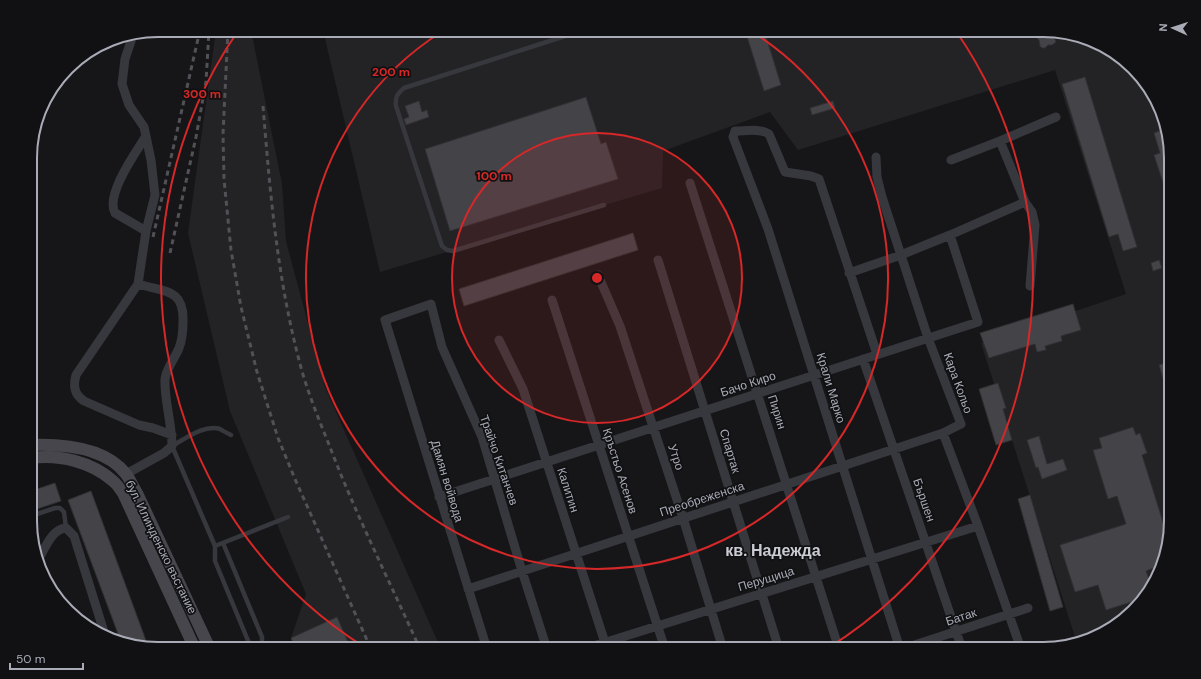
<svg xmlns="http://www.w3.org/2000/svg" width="1201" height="679" viewBox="0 0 1201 679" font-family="'DM Sans',sans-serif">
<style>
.built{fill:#232225}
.building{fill:#434348;stroke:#313034}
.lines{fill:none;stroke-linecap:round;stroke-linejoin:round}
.lane{stroke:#37383d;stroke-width:4.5}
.street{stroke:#37383d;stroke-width:9}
.secondary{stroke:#46464c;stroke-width:12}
.rail{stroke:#515157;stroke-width:3;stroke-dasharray:5 4;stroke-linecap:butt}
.ring{fill:none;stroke:#d62828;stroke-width:2}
.labels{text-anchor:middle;stroke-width:3.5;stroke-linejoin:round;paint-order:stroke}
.street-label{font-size:12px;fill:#a9abb7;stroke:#111113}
.district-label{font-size:16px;font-weight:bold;fill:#cacbd3;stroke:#111113}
.rim{fill:none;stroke:#a9abb7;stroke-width:2}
.centre{fill:#d62828;stroke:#111113;stroke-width:2}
.ring-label{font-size:12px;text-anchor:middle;font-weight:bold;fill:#d62828;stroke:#111113;stroke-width:3.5;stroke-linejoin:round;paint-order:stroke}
</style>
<rect width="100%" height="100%" fill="#161618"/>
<path class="built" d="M216 30H251L282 184 286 241 325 387 441 649H296L291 638 306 594 230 411 188 233Z
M323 30H1043L1107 47 1150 87 1171 149V529L1154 585 1114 628 1076 640 981 343 1126 294 1055 70 798 150 770 112 663 151 662 188 380 272Z"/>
<path class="building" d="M745 30H764L781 85 764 91Z
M1028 30H1043L1052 32 1056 42 1052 45H1048L1045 48H1042L1040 46 1039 40Z
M1085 77 1137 247 1123 251 1118 234 1109 237 1062 84Z
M586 97 601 144 606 142 618 179 450 231 425 149Z
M419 101 422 112 427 110 429 117 406 125 404 119 409 117 405 106Z
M833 101 835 108 812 115 810 108Z
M1164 129 1171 149V201H1169L1154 155 1160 153 1154 133Z
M633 233 638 250 464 306 459 289Z
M1159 260 1162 268 1153 271 1151 263Z
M1073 304 1081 330 1061 336 1062 341 1045 346 1046 350 1037 352 1035 344 989 358 980 333Z
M1171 361V398H1169L1159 365Z
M998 383 1006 408 1003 409 1012 440 996 445 979 389Z
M1133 427 1136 435 1140 433 1147 453 1142 455 1168 538 1159 566 1146 571 1152 587 1141 599 1106 610 1098 585 1075 592 1060 545 1126 524 1117 496 1108 499 1093 450 1102 448 1099 438Z
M1039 436 1047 464 1063 459 1067 470 1042 479 1038 467 1036 468 1027 440Z
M55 483 61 501 31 511V491Z
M91 491 148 646 120 639 68 500Z
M1030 495 1063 607 1050 611 1018 499Z
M337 617 351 649H296L291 638Z"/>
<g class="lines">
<path class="lane" d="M584 30 404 88C397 94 395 97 396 106L442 246 447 250 453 251 604 205
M31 516 55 508H60L64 512 66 528
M223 543 262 637V641L261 645C256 647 253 647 249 643L215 561V546L172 446C185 439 204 424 220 429 223 431 227 433 231 435
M215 546 288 517"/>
<path class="street" d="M133 35 125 59 122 84 129 105 144 127 151 160 155 195 146 231 138 284
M146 136C136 152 105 195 115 213L146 231
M876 157 877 177 882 197 928 338 961 424 943 433 978 526 1021 649
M951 160 1000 141
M690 183 839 649
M1025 202 1000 141 1056 117
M658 260 779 649
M849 273 901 255 950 235 1025 202 1032 212 1035 225 1030 286
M598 275 620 326 683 518 723 649
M552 300 665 649
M499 340 523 389 607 649
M877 354 819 179 811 176 785 172 769 134C759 128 746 131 735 131L733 137 768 229 900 649
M863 359 962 649
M126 474 164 453 172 446C172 424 164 399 165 379 166 369 175 358 179 348 182 341 183 330 183 321 184 288 164 292 138 284L76 375C73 386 74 394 84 401L139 425 153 428 172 435
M439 497 978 322 950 235
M39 558C46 547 52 529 66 528L74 536 105 635
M468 589 943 433
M487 649 385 320 431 304 442 347 482 437 522 571 547 649
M584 649 978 526
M902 649 1028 608"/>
<path class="secondary" d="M31 445C62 444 105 447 126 474 130 479 133 487 137 493L210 649
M31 458C59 454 92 462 113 481 117 484 120 489 123 493L195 649"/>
<path class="rail" d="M228 30 223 134 224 179 231 250 241 307 257 372 278 438 295 479 371 649
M248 30V38
M263 106C270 192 277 276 299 360 306 388 317 415 328 442 355 513 389 580 420 649
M153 237 200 30
M170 253 196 137 206 82 209 30"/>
</g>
<circle cx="597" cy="278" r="145" fill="#d62828" fill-opacity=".12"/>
<g class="ring">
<circle cx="597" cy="278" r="145"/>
<path d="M751 31A291 291 0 1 1 443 31"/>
<path d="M366 648A436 436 0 0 1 238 31M956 31A436 436 0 0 1 828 648"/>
</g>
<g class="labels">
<g class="street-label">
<text transform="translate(958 383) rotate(70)" y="4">Кара Кольо</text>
<text transform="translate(748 384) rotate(-18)" y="4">Бачо Киро</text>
<text transform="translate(831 388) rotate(73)" y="4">Крали Марко</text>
<text transform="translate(777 412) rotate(72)" y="4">Пирин</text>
<text transform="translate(730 451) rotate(73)" y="4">Спартак</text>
<text transform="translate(676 457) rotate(72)" y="4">Утро</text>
<text transform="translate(499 460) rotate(71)" y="4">Трайчо Китанчев</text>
<text transform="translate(620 471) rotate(72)" y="4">Кръстьо Асенов</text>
<text transform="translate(447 481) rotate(73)" y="4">Дамян войвода</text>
<text transform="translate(568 490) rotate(72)" y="4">Калитин</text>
<text transform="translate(702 499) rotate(-18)" y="4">Преобреженска</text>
<text transform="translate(924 500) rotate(71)" y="4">Бършен</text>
<text transform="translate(161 547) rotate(64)" y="4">бул. Илинденско въстание</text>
<text transform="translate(766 579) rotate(-17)" y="4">Перущица</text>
<text transform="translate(961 617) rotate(-18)" y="4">Батак</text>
</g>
<g class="district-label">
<text x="773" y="556">кв. Надежда</text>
</g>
</g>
<path d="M0 0H1201V679H0ZM158 37H1043A121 121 0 0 1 1164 158V521A121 121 0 0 1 1043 642H158A121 121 0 0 1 37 521V158A121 121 0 0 1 158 37Z" fill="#111113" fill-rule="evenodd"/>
<path class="rim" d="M158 37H1043A121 121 0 0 1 1164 158V521A121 121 0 0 1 1043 642H158A121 121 0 0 1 37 521V158A121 121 0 0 1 158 37Z"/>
<circle cx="597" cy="278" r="6" class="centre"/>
<g class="ring-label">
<text x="391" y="76">200 m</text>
<text x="202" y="98">300 m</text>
<text x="494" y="180">100 m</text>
</g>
<g transform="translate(1173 28) rotate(273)" stroke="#111113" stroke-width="3" paint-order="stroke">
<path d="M0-3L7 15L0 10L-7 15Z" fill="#a9abb7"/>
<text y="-6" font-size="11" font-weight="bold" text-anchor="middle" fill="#a9abb7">N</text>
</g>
<path d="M10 663v6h73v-6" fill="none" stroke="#a9abb7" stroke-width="2"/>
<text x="16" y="663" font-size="12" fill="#a9abb7" stroke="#111113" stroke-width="3" paint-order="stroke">50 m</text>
</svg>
